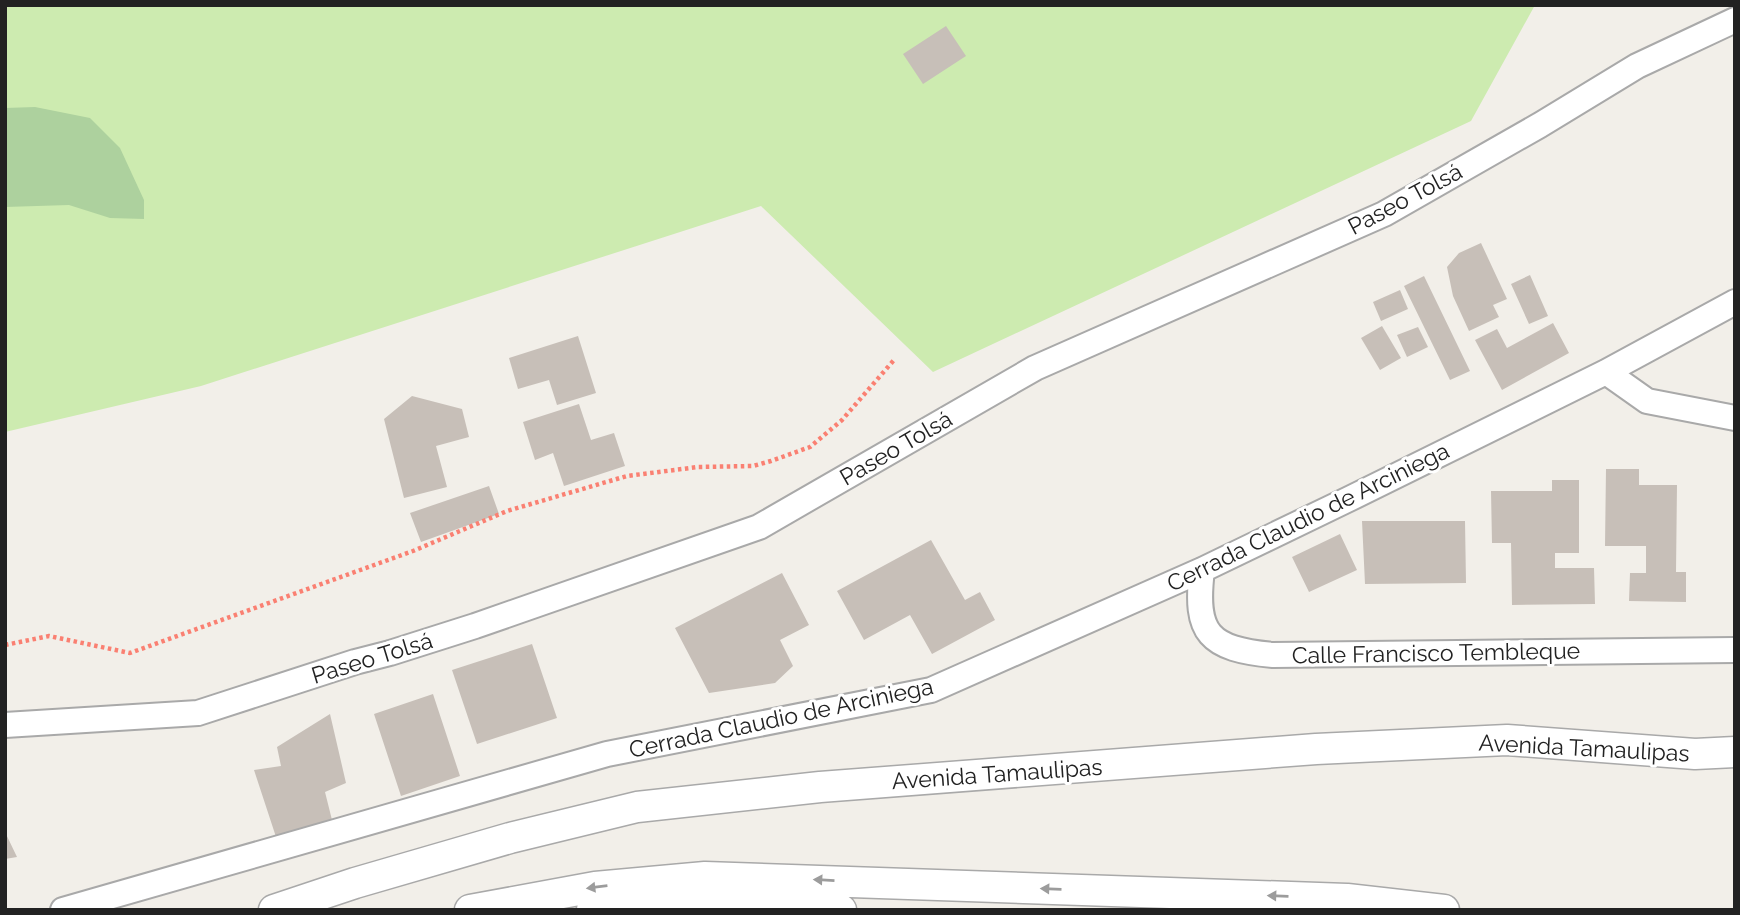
<svg xmlns="http://www.w3.org/2000/svg" width="1740" height="915" viewBox="0 0 1740 915" font-family="Raleway,sans-serif">
<style>
.grass{fill:#cdebb0}
.forest{fill:#add19e}
.building{fill:#c7bfb8}
.lines{fill:none;stroke-linecap:round;stroke-linejoin:round}
.minor-casing{stroke:#a9a9a9;stroke-width:28}
.tertiary-casing{stroke:#a9a9a9;stroke-width:33}
.path{stroke:#fa8072;stroke-width:4.5;stroke-dasharray:3.5 3.5;stroke-linecap:butt}
.minor{stroke:#fff;stroke-width:24}
.tertiary{stroke:#fff;stroke-width:30}
.oneway{fill:#9c9c9c}
.labels{text-anchor:middle;stroke-width:6;stroke-linejoin:round;paint-order:stroke}
.street-label{font-size:23px;fill:#222;stroke:#fff}
</style>
<rect width="100%" height="100%" fill="#f2efe9"/>
<path class="grass" d="M5 5H1535L1471 121 933 372 761 206 201 386 5 432Z"/>
<path class="forest" d="M35 107 90 118 120 148 144 200V219L110 218 69 205 5 207V108Z"/>
<path class="building" d="M946 26 966 56 923 84 903 54Z
M1481 243 1507 299 1493 305 1499 317 1469 331 1453 296 1447 267 1459 253Z
M1530 275 1548 316 1529 324 1511 284Z
M1424 276 1470 371 1450 380 1404 286Z
M1400 290 1408 309 1381 321 1373 302Z
M1553 323 1569 353 1502 390 1475 340 1497 329 1507 348Z
M1382 326 1401 358 1380 370 1361 338Z
M1418 327 1428 347 1407 357 1397 335Z
M578 336 596 393 557 405 549 380 518 389 509 358Z
M412 396 462 409 469 437 436 446 447 487 404 498 384 419Z
M579 404 591 440 614 433 625 466 564 486 553 453 535 460 523 422Z
M1606 469H1639V485H1677L1676 572H1686V602L1629 601 1630 573H1646V546H1605Z
M1552 480H1579V553H1555V568H1594L1595 604 1512 605 1511 543H1492L1491 491H1552Z
M489 486 499 514 421 542 410 513Z
M1362 521H1465L1466 583 1365 584Z
M1340 534 1357 570 1309 592 1292 557Z
M931 540 965 600 980 592 995 620 932 654 910 615 864 640 837 591Z
M782 573 809 625 780 640 793 666 775 683 709 693 675 628Z
M532 644 557 718 477 744 452 670Z
M433 694 460 776 401 796 374 714Z
M330 714 346 783 325 792 332 820 277 840 254 770 281 766 277 747Z
M5 832 17 857 5 859Z"/>
<g class="lines">
<defs>
<path id="minor" d="M1606 372 1647 401 1735 418
M1202 570C1194 634 1209 649 1273 655L1735 650
M5 725 198 713 355 662 390 653 475 626 759 527 1035 368 1384 214 1540 125 1637 66 1735 20
M63 910 607 754 931 690 1202 570 1349 499 1606 372 1735 302"/>
<path id="tertiary" d="M274 910 355 883 510 838 637 807 820 787 1316 749 1507 740 1695 754 1735 752
M470 910 595 887 705 877 1347 899 1444 910
M592 910 706 898 841 910"/>
</defs>
<use href="#minor" class="minor-casing"/>
<use href="#tertiary" class="tertiary-casing"/>
<path class="path" d="M5 645 49 636 130 653 413 551 507 511 627 476 698 467 753 466 771 461 810 447 842 420 894 360"/>
<use href="#minor" class="minor"/>
<use href="#tertiary" class="tertiary"/>
</g>
<defs><path id="oneway-solid" d="M-6-.8H1V-3.2L6.5 0L1 3.2V.8H-6Z" transform="scale(1.75)"/></defs>
<g class="oneway">
<use href="#oneway-solid" transform="translate(824 880) rotate(-177)"/>
<use href="#oneway-solid" transform="translate(597 887) rotate(173)"/>
<use href="#oneway-solid" transform="translate(1051 889) rotate(-178)"/>
<use href="#oneway-solid" transform="translate(1278 896) rotate(-178)"/>
</g>
<g class="labels">
<g class="street-label">
<text transform="translate(1405 199) rotate(-28)" y="8">Paseo Tolsá</text>
<text transform="translate(896 448) rotate(-30)" y="8">Paseo Tolsá</text>
<text transform="translate(1308 517) rotate(-26)" y="8">Cerrada Claudio de Arciniega</text>
<text transform="translate(1436 653) rotate(-1)" y="8">Calle Francisco Tembleque</text>
<text transform="translate(372 658) rotate(-17)" y="8">Paseo Tolsá</text>
<text transform="translate(781 718) rotate(-12)" y="8">Cerrada Claudio de Arciniega</text>
<text transform="translate(1584 748) rotate(3)" y="8">Avenida Tamaulipas</text>
<text transform="translate(997 774) rotate(-4)" y="8">Avenida Tamaulipas</text>
</g>
</g>
<rect width="1740" height="915" fill="none" stroke="#222222" stroke-width="14"/>
</svg>
